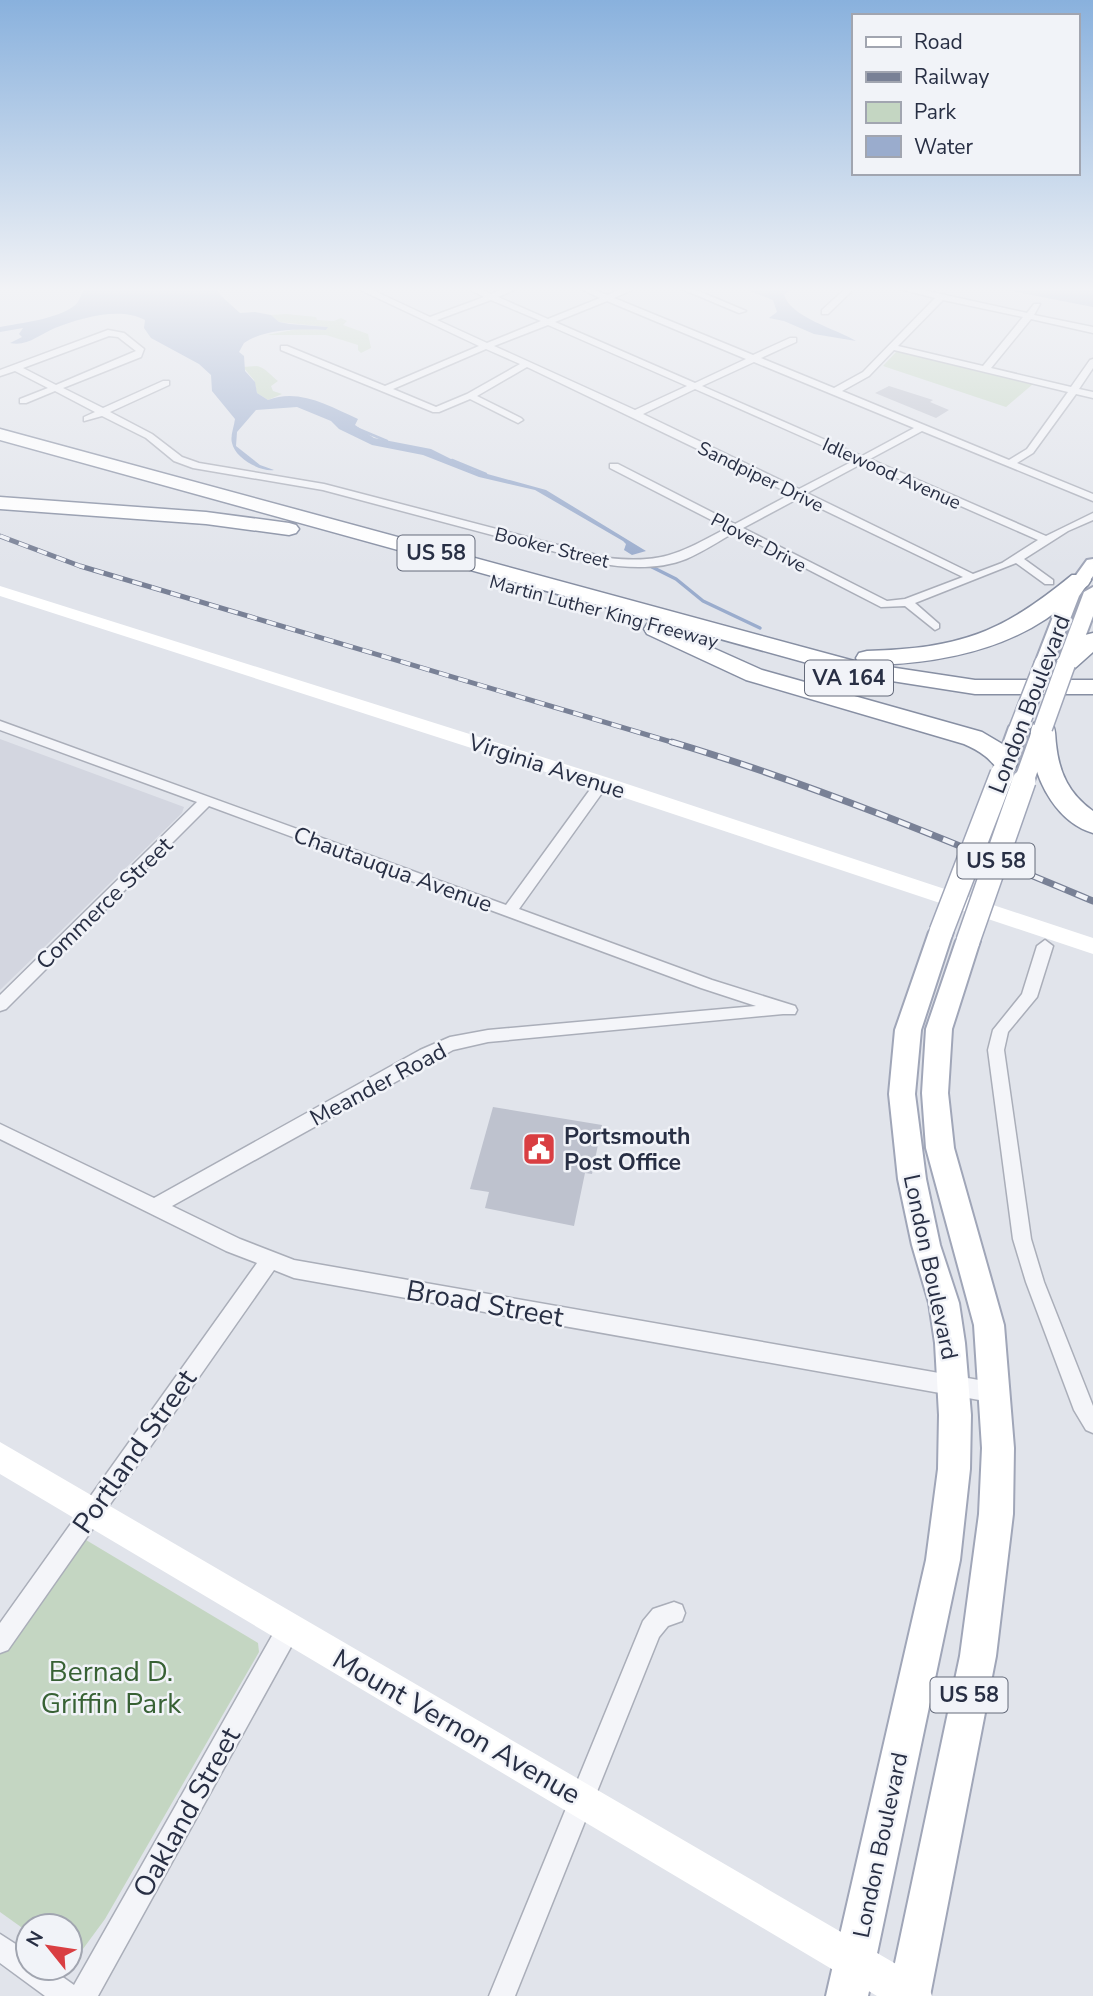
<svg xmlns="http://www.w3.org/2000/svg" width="1093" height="1996" viewBox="0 0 1093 1996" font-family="'Nunito Sans',sans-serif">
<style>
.built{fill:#d3d6e0}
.green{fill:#c4d6c2}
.water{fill:#9aaccd}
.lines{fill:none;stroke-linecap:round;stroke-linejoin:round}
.stream-far1{stroke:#9aaccd;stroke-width:2.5}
.stream{stroke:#9aaccd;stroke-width:3.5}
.building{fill:#bec2ce}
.street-casing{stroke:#aaaeb9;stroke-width:3}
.primary-casing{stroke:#a0a6b8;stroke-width:4}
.highway-casing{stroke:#878fa3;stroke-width:3}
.street{fill:#f4f5f9;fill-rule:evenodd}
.secondary{fill:#fff;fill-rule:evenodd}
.primary{fill:#fff;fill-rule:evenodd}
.highway{fill:#fff;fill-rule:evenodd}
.rail-far1-casing{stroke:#798196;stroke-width:5}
.rail-casing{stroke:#798196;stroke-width:7}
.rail-far1{stroke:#f1f3f8;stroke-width:3.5;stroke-dasharray:10;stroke-linecap:butt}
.rail{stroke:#f1f3f8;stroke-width:4.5;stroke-dasharray:12;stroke-linecap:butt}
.primary-bridge-far1-casing{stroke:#a0a6b8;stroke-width:21;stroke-linecap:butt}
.primary-bridge-casing{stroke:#a0a6b8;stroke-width:26;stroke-linecap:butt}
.primary-bridge-far1{stroke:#fff;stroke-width:18}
.primary-bridge{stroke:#fff;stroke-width:23}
.labels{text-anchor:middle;stroke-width:5;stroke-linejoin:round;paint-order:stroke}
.far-street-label{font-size:19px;fill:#282f44;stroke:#f1f3f8}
.shield{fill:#f1f3f8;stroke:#646a7a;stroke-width:2}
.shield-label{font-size:21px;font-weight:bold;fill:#282f44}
.street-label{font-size:23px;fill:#282f44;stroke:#f1f3f8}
.poi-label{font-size:23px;font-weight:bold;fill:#282f44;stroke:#f1f3f8;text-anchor:start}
.near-street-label{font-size:28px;fill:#282f44;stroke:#f1f3f8}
.near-park-label{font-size:28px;fill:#376134;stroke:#f1f3f8}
</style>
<rect width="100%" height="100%" fill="#e1e4eb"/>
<path class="built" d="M0 739 184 807 182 813 0 990Z"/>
<path class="green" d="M286 314 316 317 317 320 334 321 341 318 347 321 343 325 368 334 371 348 361 353 358 350V345L326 335H267L298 329 326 330 327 327 279 322 271 315Z
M896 352H903L1033 384 1006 407 883 366Z
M257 366C266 368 271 376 278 381L271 386 273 391 282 394 268 400 257 393 254 380 243 367Z
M81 1537 258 1643 259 1652 105 1919 80 1953 70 1958V1926H28V1932L0 1912V1653Z"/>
<path class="water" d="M85 287H217L220 295 240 313 255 312 271 315 279 322 290 324 328 327 326 330C301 329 266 328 244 343L239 352 244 356 245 371 255 382 257 393 268 400C299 388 329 406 358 419L355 425 374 438 431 449 473 470 546 490 646 551 632 555 624 550 626 544 623 541 535 490 479 477 423 455 372 445 339 429 331 421 297 407 256 410 237 432 236 446 260 465 274 470C260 472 235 458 232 443 230 436 234 427 235 419L212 391 211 375 199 364 151 338 144 328 145 320C120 306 80 318 55 328 40 334 27 347 10 343L22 337 19 334 23 328 0 332V327C21 323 57 319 74 306 80 302 81 293 85 287Z
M739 287H797L784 294C789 317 837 329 856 341L814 334 784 321 769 318 777 312 773 300Z
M991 287H1093V307Z"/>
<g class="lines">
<path class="stream-far1" d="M356 428 387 441
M452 460 486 474"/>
<path class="stream" d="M652 567 676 579 703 601 760 628"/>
</g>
<path class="building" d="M889 386 933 400 930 402 949 410 936 418 875 393Z
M493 1107 602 1125 592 1174 585 1173 574 1226 485 1208 489 1192 470 1189Z"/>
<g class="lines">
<defs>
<path id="street" d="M354 287H366L430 317 484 297 465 287H477L491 294 508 287H521L498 297 548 319 600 298 576 287H588L607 295 627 287H639L614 298 753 355 790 338H796V342L761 358 834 388 863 372 935 298 892 287H909L1027 313 1034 304H1040L1034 315 1093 327V333L1031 319 991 368 1071 387 1090 360 1093 359V368L1079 389 1093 392V398L1076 394 1033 453 1017 463 1093 494V501L922 431 870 459 1046 536 1093 513V520L1068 531 1024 559 1053 580V584H1045L1016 563 915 603 939 624V628L935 630 905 606 881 607 735 532C719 541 703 552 686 559 659 570 625 568 597 563L323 490 193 468 174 461 146 438 102 416 84 421V417L95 412 55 391 26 403H20V399L48 388 15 371 0 376V370L108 330 124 333 144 349 141 357 63 388 103 408 163 381H169V385L110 412 152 434 182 457 199 463 324 484 608 558C663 564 680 553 727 528L610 468V464H618L735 524 791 494 527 367 477 396 521 418 523 420 518 423 470 399 439 412H433L281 350V346H287L385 386 479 346ZM491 300 541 321 487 343 437 320ZM943 300 1023 317 983 366 898 346ZM607 301 746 359 695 383 555 322ZM548 325 687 386 635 410 494 346ZM109 336 118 337 136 351 56 385 23 368ZM486 349 520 364 467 394 436 407 393 389ZM894 350 1068 392 1027 449 1009 460 842 391 869 376ZM754 362 914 428 862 456 702 386ZM695 389 855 460 799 489 643 414ZM863 463 1038 540 1002 563 973 574 807 493ZM799 498 963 577 905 599 887 601 743 528Z
M677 287H689L746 311 739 313Z
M847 287H856L828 314H822V310Z
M0 721 506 905 597 780H607V786L519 909 712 980 795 1006 797 1010 795 1014H783L488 1042 453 1050 172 1206 240 1239 294 1260 996 1383 1003 1386 1006 1393 1003 1400 996 1403 294 1278 274 1270 8 1650 0 1653V1623L257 1263 226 1251 0 1139V1124L154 1198 420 1050 450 1037 488 1030 756 1006 701 988 209 806 6 1009 0 1011V995L197 802 0 730Z
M1045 940 1053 946 1037 997 1008 1032 1004 1050 1031 1239 1044 1282 1093 1406V1433L1086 1430 1074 1410 1026 1282 1013 1239 988 1050 993 1030 1022 994 1037 946Z
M674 1602 682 1605 685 1613 682 1621 668 1626 659 1637 515 1996H489L643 1621 653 1609Z
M289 1617 297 1620 300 1628 297 1636 98 1996H45L0 1963V1934L28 1952V1968H50L74 1985 281 1620Z"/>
<path id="primary" d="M1093 559V576L1079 596 1053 663 1044 669 1037 667 1035 663 1061 596 1087 560Z
M1093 587V616L1075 664 1066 670 1059 668 1057 664 1084 592Z
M1019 721 1026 723 1029 727 1012 774 1009 779H995L992 774 1009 727 1012 723Z
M1043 722 1050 724 1053 728 1034 781 1031 786H1017L1014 781 1033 728 1036 724Z
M941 923 949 926 953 932 921 1030 915 1094 926 1179 940 1245 959 1303 965 1343 971 1415 970 1469 960 1560 868 1996H826L926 1560 938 1469 939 1415 935 1343 929 1303 912 1245 898 1179 889 1094 895 1030 929 932 933 926Z
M968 932 976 935 980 941 952 1029 948 1093 954 1148 1004 1325 1014 1448 1013 1514 996 1656 930 1996H888L960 1656 979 1514 982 1448 974 1325 926 1148 922 1093 926 1029 956 941 960 935Z"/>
<path id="highway" d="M0 429 858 662 856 658 859 653 867 651C960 648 1000 634 1072 575H1088L1091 580 1088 585C1074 596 1061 609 1046 619 996 652 935 663 876 665L975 680H1093V694H975L847 674 0 440Z
M0 497 206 512 289 523 296 525 299 529 296 533 289 535 206 524 0 509Z
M655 622 762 670 982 732 1004 745 1017 764 1014 770C996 774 997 765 985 756 979 751 971 747 964 744L746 680 647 634 644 629 647 624Z
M1093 633V652L1074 669H1058L1055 664 1058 659 1085 635Z
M1043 720 1052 723C1056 730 1055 736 1056 744 1059 773 1069 794 1093 811V833C1058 823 1036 783 1032 749 1031 740 1029 730 1034 723Z"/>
</defs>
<use href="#street" class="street-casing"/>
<use href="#primary" class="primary-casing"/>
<use href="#highway" class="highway-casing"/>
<use href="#street" class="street"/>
<path class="secondary" d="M0 586 609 778 1093 938V954L595 788 0 596Z
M0 1442 927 1982 932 1996H877L0 1474Z"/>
<use href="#primary" class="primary"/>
<use href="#highway" class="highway"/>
<defs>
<path id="rail-far1" d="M0 536 80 566 678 744"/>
<path id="rail" d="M672 742C816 785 954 843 1093 901"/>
</defs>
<use href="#rail-far1" class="rail-far1-casing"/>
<use href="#rail" class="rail-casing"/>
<use href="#rail-far1" class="rail-far1"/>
<use href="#rail" class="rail"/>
<defs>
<path id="primary-bridge-far1" d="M1019 727 1044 663
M1043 728 1066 664"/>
<path id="primary-bridge" d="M941 932 1002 774
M968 941 1024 781"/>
</defs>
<use href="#primary-bridge-far1" class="primary-bridge-far1-casing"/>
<use href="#primary-bridge" class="primary-bridge-casing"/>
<use href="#primary-bridge-far1" class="primary-bridge-far1"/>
<use href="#primary-bridge" class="primary-bridge"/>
</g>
<linearGradient id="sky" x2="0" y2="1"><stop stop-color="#89b1dd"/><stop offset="0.51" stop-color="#f2f3f6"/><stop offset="1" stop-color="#f2f3f6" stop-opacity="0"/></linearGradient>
<rect width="1093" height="567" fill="url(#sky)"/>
<defs>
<symbol id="civic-square" viewBox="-11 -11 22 22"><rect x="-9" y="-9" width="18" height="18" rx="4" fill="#d93e42" stroke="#f1f3f8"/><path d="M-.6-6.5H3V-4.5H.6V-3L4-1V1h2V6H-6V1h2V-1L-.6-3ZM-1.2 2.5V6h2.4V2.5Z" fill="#fff"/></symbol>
</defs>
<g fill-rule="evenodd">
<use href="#civic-square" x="520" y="1130" width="38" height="38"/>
</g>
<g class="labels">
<g class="far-street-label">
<text transform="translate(892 473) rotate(24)" y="7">Idlewood Avenue</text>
<text transform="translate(761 476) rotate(26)" y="7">Sandpiper Drive</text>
<text transform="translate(759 542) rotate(28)" y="7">Plover Drive</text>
<text transform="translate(552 547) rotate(14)" y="7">Booker Street</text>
<text transform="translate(604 611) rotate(15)" y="7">Martin Luther King Freeway</text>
</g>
<g class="shield">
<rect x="397.5" y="535.5" width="77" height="35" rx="5"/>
<rect x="805" y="660.5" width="88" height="35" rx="5"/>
<rect x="957.5" y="843.5" width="77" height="35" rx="5"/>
<rect x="930.5" y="1677.5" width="77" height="35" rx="5"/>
</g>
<g class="shield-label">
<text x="436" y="560">US 58</text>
<text x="849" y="685">VA 164</text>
<text x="996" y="868">US 58</text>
<text x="969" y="1702">US 58</text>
</g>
<g class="street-label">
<text transform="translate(1029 704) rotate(-69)" y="8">London Boulevard</text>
<text transform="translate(547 766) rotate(18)" y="8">Virginia Avenue</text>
<text transform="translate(393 869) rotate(20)" y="8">Chautauqua Avenue</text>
<text transform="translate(104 903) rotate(-44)" y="8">Commerce Street</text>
<text transform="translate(378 1084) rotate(-28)" y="8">Meander Road</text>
<text transform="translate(931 1267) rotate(78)" y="8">London Boulevard</text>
<text transform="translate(880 1845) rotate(-78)" y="8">London Boulevard</text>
</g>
<g class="poi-label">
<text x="564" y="1144">Portsmouth<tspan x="564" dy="26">Post Office</tspan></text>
</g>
<g class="near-street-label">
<text transform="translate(485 1303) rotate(10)" y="10">Broad Street</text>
<text transform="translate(134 1451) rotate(-55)" y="10">Portland Street</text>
<text transform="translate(457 1726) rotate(30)" y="10">Mount Vernon Avenue</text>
<text transform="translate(186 1812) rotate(-61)" y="10">Oakland Street</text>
</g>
<g class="near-park-label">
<text x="111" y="1681">Bernad D.<tspan x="111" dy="32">Griffin Park</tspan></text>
</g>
</g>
<rect x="852" y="14" width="228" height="161" fill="#f1f3f8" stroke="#a1a5b0" stroke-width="2"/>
<rect x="866" y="37" width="35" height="10" fill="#ffffff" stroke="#a1a5b0" stroke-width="2"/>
<text x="914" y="49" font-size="21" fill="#282f44">Road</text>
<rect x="866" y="72" width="35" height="10" fill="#798196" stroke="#a1a5b0" stroke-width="2"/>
<text x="914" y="84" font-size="21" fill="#282f44">Railway</text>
<rect x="866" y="102" width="35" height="21" fill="#c4d6c2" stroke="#a1a5b0" stroke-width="2"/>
<text x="914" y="119" font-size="21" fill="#282f44">Park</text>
<rect x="866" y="136" width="35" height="21" fill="#9aaccd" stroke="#a1a5b0" stroke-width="2"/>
<text x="914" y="154" font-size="21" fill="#282f44">Water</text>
<g transform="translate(49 1947) rotate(300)"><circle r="33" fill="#f1f3f8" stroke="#a1a5b0" stroke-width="2"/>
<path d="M0-5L12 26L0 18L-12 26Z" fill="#d93e42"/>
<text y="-10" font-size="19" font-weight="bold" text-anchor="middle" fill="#282f44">N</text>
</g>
</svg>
